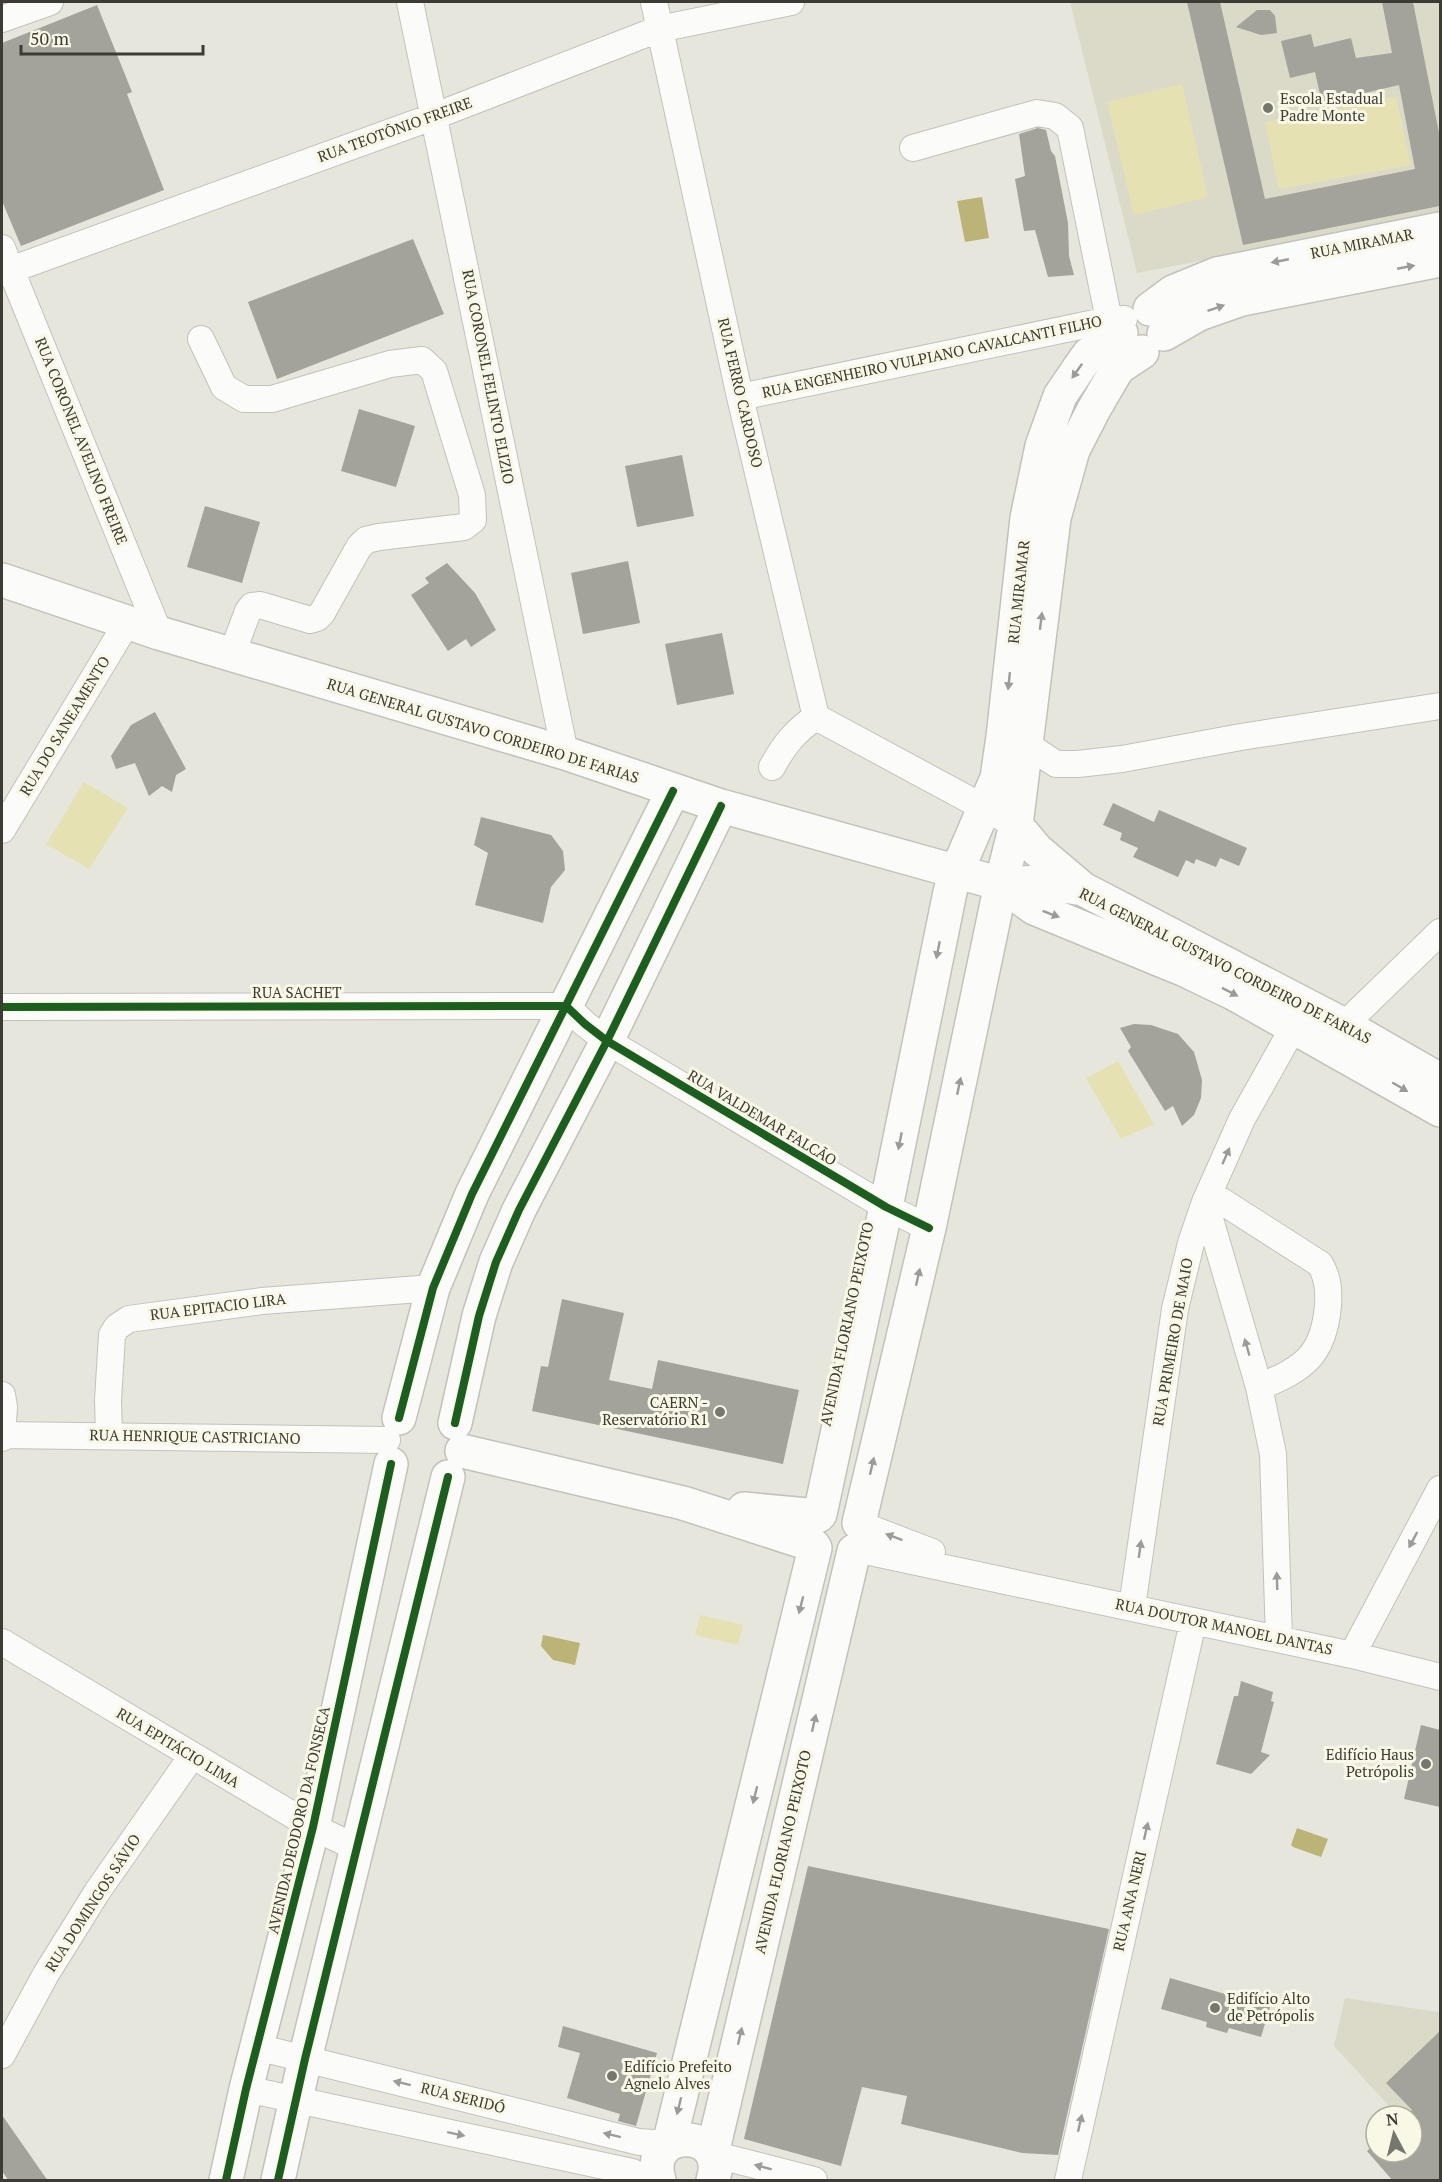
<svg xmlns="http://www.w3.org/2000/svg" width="1442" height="2182" viewBox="0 0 1442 2182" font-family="'PT Serif',serif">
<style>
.built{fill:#dbdac9}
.green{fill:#e6e1b2}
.water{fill:#bcb476}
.building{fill:#a3a29b}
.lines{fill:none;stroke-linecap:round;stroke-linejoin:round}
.minor-casing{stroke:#c3c2ba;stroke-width:28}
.major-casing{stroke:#c3c2ba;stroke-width:36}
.minor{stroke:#fbfbfa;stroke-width:26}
.major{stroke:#fbfbfa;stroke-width:33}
.cycleway-casing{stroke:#f9f7e5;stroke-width:11}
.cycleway{stroke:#1b5e20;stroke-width:8}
.oneway{fill:#9c9b97}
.poi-dot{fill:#78776f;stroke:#f9f7e5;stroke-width:2}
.labels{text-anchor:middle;stroke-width:6;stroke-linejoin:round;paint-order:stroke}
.poi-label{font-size:15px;fill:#3c3b34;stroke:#f9f7e5;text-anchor:start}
.street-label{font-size:15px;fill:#3c3b34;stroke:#f9f7e5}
</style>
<rect width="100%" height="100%" fill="#e7e6dc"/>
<path class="built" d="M1070 2H1440V215L1137 273Z
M1345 1998 1438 2012 1440 2017V2162L1412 2131V2116H1398L1334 2046Z"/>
<path class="green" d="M1182 84 1208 197 1134 215 1107 102Z
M1396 97 1411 165 1279 189 1265 122Z
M84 782 128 808 89 869 46 844Z
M1118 1061 1154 1124 1121 1139 1086 1078Z
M700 1615 743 1625 738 1645 695 1635Z"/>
<path class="water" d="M982 197 989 238 965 242 957 201Z
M543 1635 580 1643 575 1665 553 1660 541 1646Z
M1297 1828 1328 1839 1321 1857 1293 1847 1291 1845Z"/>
<path class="building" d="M1187 2H1220L1265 199 1415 169 1399 85 1322 103 1315 72 1290 78 1281 41 1311 34 1314 47 1351 38 1356 58 1392 53 1382 2H1413L1440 138V206L1243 245Z
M97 5 132 92 127 94 164 190 21 246 2 201V43Z
M1257 10H1270L1275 16 1277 33 1261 35 1236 27Z
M1038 128 1046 130 1051 151 1055 156 1068 223 1069 256 1074 275 1048 277 1035 230 1024 231 1015 179 1025 176 1019 134Z
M413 239 444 314 277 379 248 302Z
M359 409 415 426 396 487 341 471Z
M682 455 694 516 637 527 625 466Z
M205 506 260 522 242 583 187 567Z
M628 561 640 623 583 634 571 573Z
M447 563 475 593 496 630 471 647 466 639 448 651 411 595 429 583 425 578Z
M722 633 734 694 677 705 665 644Z
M155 712 186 769 176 775 172 792 162 786 149 796 135 763 116 769 111 756 131 725Z
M1113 803 1154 822 1159 810 1247 848 1239 866 1220 858 1216 867 1196 859 1194 864 1186 860 1178 877 1133 857 1138 848 1120 840 1122 833 1103 825Z
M481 817 551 835 563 851 565 870 551 887 543 923 475 905 488 853 474 845Z
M1134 1024 1151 1025 1178 1034 1194 1052 1202 1080 1201 1098 1194 1115 1182 1126 1173 1106 1165 1111 1128 1051 1131 1047 1120 1028Z
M562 1299 624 1313 609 1380 652 1389 658 1360 799 1390 783 1464 532 1411 541 1366 548 1367Z
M1241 1681 1273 1692 1271 1701 1274 1702 1261 1752 1270 1755 1251 1774 1216 1764 1234 1696H1238Z
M1421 1725 1440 1730V1807L1404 1799Z
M808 1866 1109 1929 1058 2155 1022 2153 901 2124 907 2096 862 2087 841 2166 744 2139Z
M1170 1978 1270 2007 1261 2037 1229 2028 1227 2033 1206 2027 1207 2022 1161 2009Z
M563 2026 657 2053 636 2126 618 2121 620 2114 567 2098 580 2053 558 2047Z
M1440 2031V2181H1393L1367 2151 1376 2143V2152H1412V2116H1406L1412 2110 1386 2083Z
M2 2115 48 2181H9L2 2171Z"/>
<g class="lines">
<defs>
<path id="minor" d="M410 2 565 753
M654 2 740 397 816 717C795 731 784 745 772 767
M2 19 50 2
M913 148 1037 113 1055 116 1070 128 1109 320
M2 248 159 633
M2 273 435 116 659 29 791 2
M201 339 224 387 244 399H272L390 364 422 360 434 371 472 495 473 520 464 527 379 537 366 540 359 547 322 613 317 618 310 620 260 605 252 606 248 611 232 654
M740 397 1109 320 1124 319
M816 717 1016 825
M1026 744 1056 764H1078L1122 759 1241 737 1440 706
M2 830 128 621
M2 1007 566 1006 585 1024 607 1041 886 1207 929 1228
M1335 1038 1344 1025 1440 932
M1209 1193 1320 1264C1328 1277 1329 1290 1328 1305 1324 1356 1303 1369 1259 1387
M1205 1202 1259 1387 1273 1454 1279 1639
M2 1395 4 1407 2 1438
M2 1435 387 1440
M109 1436 108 1400 112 1335 117 1327 129 1319 262 1301 433 1288
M859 1524 932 1552
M856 1549 1352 1655 1440 1677
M1132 1607 1175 1309 1191 1243 1205 1202 1242 1119 1293 1028
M2 1642 313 1827 357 1848
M1352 1655 1440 1489
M257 2047 639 2142 669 2144
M2 2055 46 1974 97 1892 192 1756
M246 2089 632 2172 649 2180
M712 2154 814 2180
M1068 2180 1193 1622"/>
<path id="major" d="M1150 309 1173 292 1217 274 1440 229
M1164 334 1199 314 1242 299 1440 260
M2 580 159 633 565 753 721 806 1001 884 1034 908 1185 970 1233 993 1440 1110
M1016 825 1037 850 1083 889
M1001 884 1039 882 1083 889 1344 1025 1440 1080
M399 1418 433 1288 472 1194 673 791
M455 1423 479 1316 496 1262 519 1210 607 1041 721 806
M462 1451 683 1503 813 1545
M744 1509 818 1516
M820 1514 886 1207 950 892 954 878 997 778 1003 737 1027 518 1042 446 1060 396 1079 368 1089 354 1121 333
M859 1523 929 1228 1001 884 1016 825 1054 518 1073 450 1094 409 1118 368 1142 352
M669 2144 815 1548
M712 2154 854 1551
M226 2180 246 2089 313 1827 391 1464
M278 2180 305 2059 448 1477
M659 2180C643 2126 730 2127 713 2180"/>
</defs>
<use href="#minor" class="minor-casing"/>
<use href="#major" class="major-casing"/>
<use href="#minor" class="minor"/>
<use href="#major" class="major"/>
<defs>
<path id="cycleway" d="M2 1007 566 1006 585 1024 607 1041 886 1207 929 1228
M399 1418 433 1288 472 1194 673 791
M455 1423 479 1316 496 1262 519 1210 607 1041 721 806
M226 2180 246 2089 313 1827 391 1464
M278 2180 305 2059 448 1477"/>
</defs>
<use href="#cycleway" class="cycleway-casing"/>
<use href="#cycleway" class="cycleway"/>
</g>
<defs><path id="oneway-solid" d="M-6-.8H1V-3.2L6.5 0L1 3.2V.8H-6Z" transform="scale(1.5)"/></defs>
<g class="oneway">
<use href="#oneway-solid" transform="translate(1280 261) rotate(169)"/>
<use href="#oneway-solid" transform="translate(1406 267) rotate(-11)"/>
<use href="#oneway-solid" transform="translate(1216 308) rotate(-19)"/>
<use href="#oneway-solid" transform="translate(1077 371) rotate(125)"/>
<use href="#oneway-solid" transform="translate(1041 621) rotate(-83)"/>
<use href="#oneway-solid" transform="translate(1009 681) rotate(96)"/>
<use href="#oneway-solid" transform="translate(1051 914) rotate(21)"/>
<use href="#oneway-solid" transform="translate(938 950) rotate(101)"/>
<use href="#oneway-solid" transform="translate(1230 992) rotate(27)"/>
<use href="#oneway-solid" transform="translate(959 1086) rotate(-78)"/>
<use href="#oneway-solid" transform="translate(1400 1087) rotate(30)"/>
<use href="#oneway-solid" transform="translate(900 1141) rotate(101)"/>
<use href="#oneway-solid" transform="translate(1226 1156) rotate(-66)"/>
<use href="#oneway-solid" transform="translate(918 1277) rotate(-77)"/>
<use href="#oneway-solid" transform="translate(1247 1347) rotate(-106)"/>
<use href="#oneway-solid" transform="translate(872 1466) rotate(-77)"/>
<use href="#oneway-solid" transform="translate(894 1537) rotate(-159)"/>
<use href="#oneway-solid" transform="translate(1413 1540) rotate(118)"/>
<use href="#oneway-solid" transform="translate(1140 1549) rotate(-82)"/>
<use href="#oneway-solid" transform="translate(1277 1581) rotate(-92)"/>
<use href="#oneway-solid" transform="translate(801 1605) rotate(104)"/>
<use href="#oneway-solid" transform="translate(814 1723) rotate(-77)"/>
<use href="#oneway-solid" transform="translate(755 1795) rotate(104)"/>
<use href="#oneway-solid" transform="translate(1146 1831) rotate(-77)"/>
<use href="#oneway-solid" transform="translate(740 2036) rotate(-77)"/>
<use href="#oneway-solid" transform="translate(402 2083) rotate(-166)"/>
<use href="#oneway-solid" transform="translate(679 2106) rotate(104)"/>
<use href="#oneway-solid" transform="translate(1080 2123) rotate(-77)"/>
<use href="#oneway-solid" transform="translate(456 2134) rotate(12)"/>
<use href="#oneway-solid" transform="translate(612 2135) rotate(-166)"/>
<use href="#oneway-solid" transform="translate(763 2167) rotate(-165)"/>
</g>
<g class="poi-dot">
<circle cx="1268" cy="108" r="6"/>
<circle cx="720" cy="1412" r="6"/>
<circle cx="1426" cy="1764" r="6"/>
<circle cx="1215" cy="2008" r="6"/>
<circle cx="612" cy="2076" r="6"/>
</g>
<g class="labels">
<g class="poi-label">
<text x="1280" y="104">Escola Estadual<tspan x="1280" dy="17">Padre Monte</tspan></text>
<text x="708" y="1408" text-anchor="end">CAERN -<tspan x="708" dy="17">Reservatório R1</tspan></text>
<text x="1414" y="1760" text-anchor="end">Edifício Haus<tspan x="1414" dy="17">Petrópolis</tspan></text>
<text x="1227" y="2004">Edifício Alto<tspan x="1227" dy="17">de Petrópolis</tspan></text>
<text x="624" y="2072">Edifício Prefeito<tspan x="624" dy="17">Agnelo Alves</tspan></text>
</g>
<g class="street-label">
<text transform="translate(395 130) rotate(-20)" y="5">RUA TEOTÔNIO FREIRE</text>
<text transform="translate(1362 244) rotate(-11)" y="5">RUA MIRAMAR</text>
<text transform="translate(932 357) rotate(-12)" y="5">RUA ENGENHEIRO VULPIANO CAVALCANTI FILHO</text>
<text transform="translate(488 377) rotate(79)" y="5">RUA CORONEL FELINTO ELIZIO</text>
<text transform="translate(740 393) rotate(77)" y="5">RUA FERRO CARDOSO</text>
<text transform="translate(81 441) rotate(68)" y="5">RUA CORONEL AVELINO FREIRE</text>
<text transform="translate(1019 592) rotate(-84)" y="5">RUA MIRAMAR</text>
<text transform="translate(65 726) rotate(-59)" y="5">RUA DO SANEAMENTO</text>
<text transform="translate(483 731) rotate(17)" y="5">RUA GENERAL GUSTAVO CORDEIRO DE FARIAS</text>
<text transform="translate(1225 966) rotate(27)" y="5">RUA GENERAL GUSTAVO CORDEIRO DE FARIAS</text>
<text x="297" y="998">RUA SACHET</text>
<text transform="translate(762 1118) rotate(31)" y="5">RUA VALDEMAR FALCÃO</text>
<text transform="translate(218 1307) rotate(-7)" y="5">RUA EPITACIO LIRA</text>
<text transform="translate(847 1324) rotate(-78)" y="5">AVENIDA FLORIANO PEIXOTO</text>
<text transform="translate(1173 1342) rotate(-80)" y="5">RUA PRIMEIRO DE MAIO</text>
<text transform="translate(195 1437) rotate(1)" y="5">RUA HENRIQUE CASTRICIANO</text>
<text transform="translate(1224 1627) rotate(12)" y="5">RUA DOUTOR MANOEL DANTAS</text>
<text transform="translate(178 1748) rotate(31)" y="5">RUA EPITÁCIO LIMA</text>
<text transform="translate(299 1820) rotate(-77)" y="5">AVENIDA DEODORO DA FONSECA</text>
<text transform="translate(783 1852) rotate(-77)" y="5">AVENIDA FLORIANO PEIXOTO</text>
<text transform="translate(1130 1901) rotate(-77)" y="5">RUA ANA NERI</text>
<text transform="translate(93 1903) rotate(-57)" y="5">RUA DOMINGOS SÁVIO</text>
<text transform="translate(463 2098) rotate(14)" y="5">RUA SERIDÓ</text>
</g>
</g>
<rect width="1442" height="2182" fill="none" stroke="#3c3b34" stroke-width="6"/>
<g transform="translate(1394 2134) rotate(353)"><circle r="28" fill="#f9f7e5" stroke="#adac9e" stroke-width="1.5"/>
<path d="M0-4.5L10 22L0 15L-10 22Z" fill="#78776f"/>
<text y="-9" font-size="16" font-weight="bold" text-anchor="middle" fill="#3c3b34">N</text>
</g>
<path d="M21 45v9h182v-9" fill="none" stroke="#3c3b34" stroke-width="3"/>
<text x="30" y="45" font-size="18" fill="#3c3b34" stroke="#f9f7e5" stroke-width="4.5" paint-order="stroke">50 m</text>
</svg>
